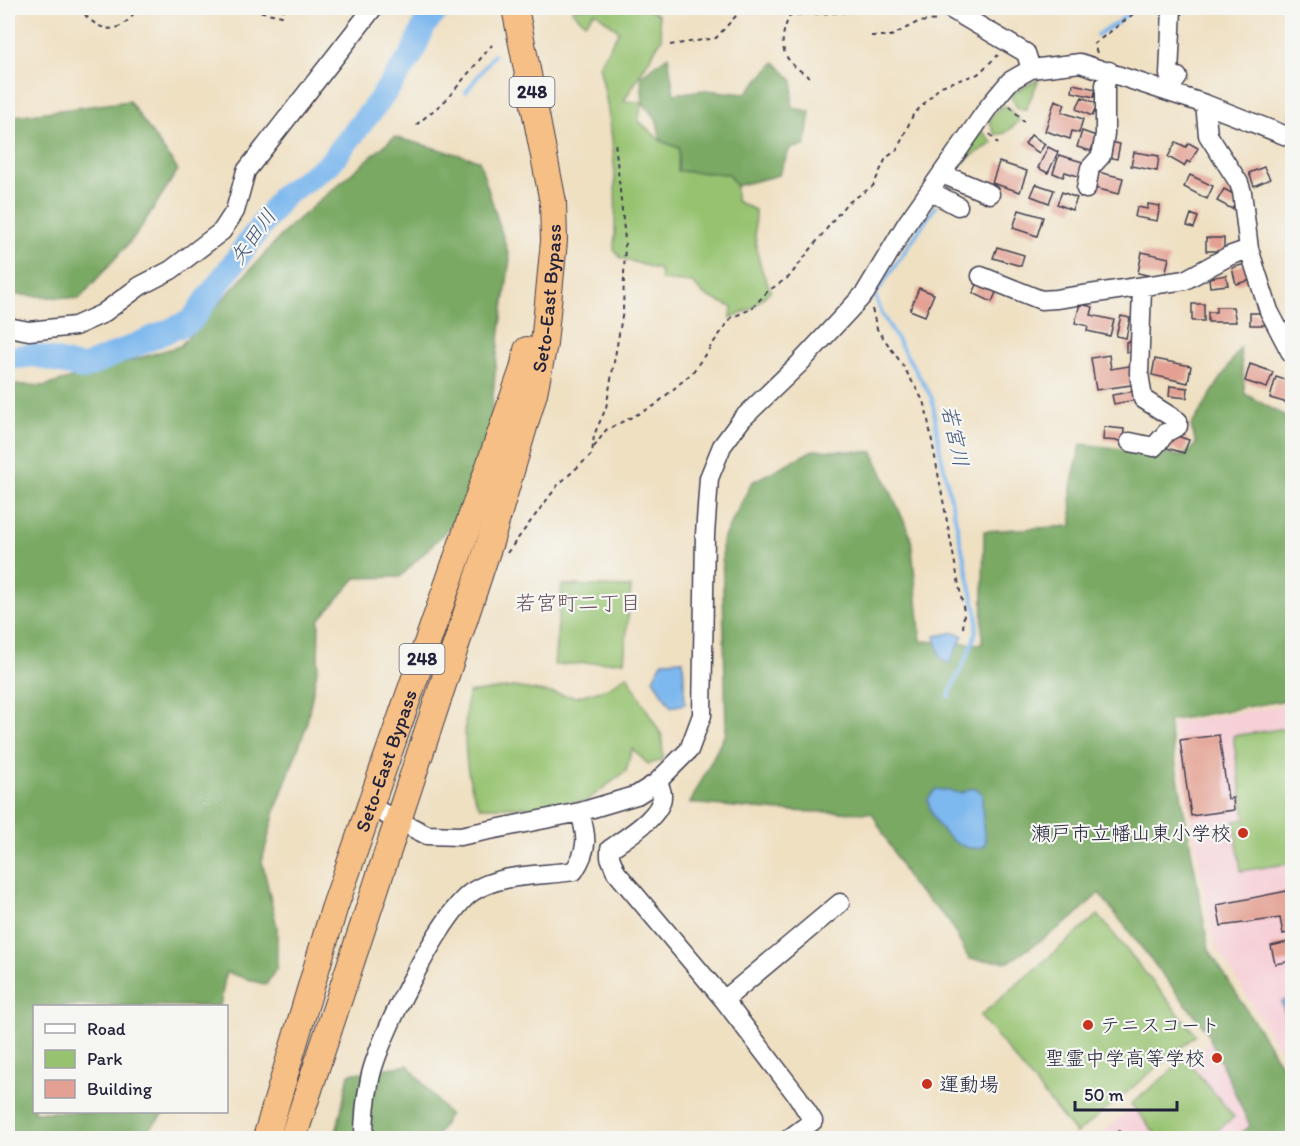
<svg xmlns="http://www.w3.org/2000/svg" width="1300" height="1146" viewBox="0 0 1300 1146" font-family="Itim,'Klee One',sans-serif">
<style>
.built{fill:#f6cfd7}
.green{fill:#97c371;stroke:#5c7256;stroke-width:1.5}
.forest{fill:#79a963;stroke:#4e664f;stroke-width:1.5}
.water{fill:#7db8ee;stroke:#506d94;stroke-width:1.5}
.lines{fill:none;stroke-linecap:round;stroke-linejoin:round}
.stream{stroke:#7db8ee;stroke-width:4}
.river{stroke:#7db8ee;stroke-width:24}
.building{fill:#e3a093}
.minor-casing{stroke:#413e4f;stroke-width:21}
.highway-casing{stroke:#413e4f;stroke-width:28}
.path{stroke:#413e4f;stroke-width:2;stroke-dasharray:4.5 4.5;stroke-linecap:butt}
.minor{stroke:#fff;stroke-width:18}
.highway{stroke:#f5bf86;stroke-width:26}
.poi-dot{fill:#c8321e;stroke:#f6f6f2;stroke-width:2}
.labels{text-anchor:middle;stroke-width:4.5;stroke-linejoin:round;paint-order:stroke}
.shield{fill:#f6f6f2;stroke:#626272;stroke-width:1.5}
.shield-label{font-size:18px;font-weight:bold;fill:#22223b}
.street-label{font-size:20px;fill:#22223b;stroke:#f6f6f2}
.poi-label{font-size:20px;fill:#22223b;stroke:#f6f6f2;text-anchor:end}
.water-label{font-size:21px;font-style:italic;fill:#42567a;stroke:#f6f6f2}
.neighbourhood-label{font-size:21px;fill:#664e5a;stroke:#f6f6f2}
</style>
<rect width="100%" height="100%" fill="#f6f6f2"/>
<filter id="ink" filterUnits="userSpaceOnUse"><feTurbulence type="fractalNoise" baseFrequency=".0167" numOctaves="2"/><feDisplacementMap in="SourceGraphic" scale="12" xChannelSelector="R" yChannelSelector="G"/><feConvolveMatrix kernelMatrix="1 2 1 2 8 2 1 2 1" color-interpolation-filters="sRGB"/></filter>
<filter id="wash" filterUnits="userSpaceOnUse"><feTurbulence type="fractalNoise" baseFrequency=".008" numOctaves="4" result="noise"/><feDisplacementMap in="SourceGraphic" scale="24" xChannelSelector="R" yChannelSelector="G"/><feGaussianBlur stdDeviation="1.35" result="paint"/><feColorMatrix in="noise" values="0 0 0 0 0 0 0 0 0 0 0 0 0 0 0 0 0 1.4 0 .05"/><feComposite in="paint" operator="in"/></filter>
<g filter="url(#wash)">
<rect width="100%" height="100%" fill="#efe0c2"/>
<path class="built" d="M1292 704V1066L1289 1065 1214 943 1173 723Z
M1224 1029 1292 1138H1096Z"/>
<path class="green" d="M574 8H647L658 15 662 38 624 101 643 103 638 120 661 141 679 148 678 171 729 174 736 186V201L755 210C754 239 756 264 771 290L751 309 731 318 732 307 704 295 693 283 661 280 660 270 621 258 614 250C618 188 614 126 599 66L619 31 595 12 585 23 572 11Z
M1039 79 1026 109H1018L1011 97 1014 92Z
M1006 106 1020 121 1005 133 995 135 989 120 1000 107Z
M981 130 993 143 958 164Z
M562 585 631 587 624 661 554 665Z
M627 675 662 736 663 760 648 764 632 749 626 771 585 802H563L541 807H480C463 779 463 725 468 693L514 687 576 697 608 688Z
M1292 727V863L1241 871 1234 821 1245 819 1233 736Z
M1098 915 1196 1035 1076 1134 980 1016Z
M1186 1059 1234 1117 1208 1138H1159L1131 1104Z"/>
<path class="forest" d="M668 56 674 94 705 90 745 94 775 62 793 81 792 108 810 111 805 146 790 148 779 175 736 186 728 174 678 171 679 148 661 141 657 121 643 103 641 76Z
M129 101 178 170 136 235 79 299 8 294V117Z
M394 137 479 160 510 259 497 354 489 437 472 505 400 577 356 578 319 620 318 665 306 727 275 811 262 861 277 927V967L266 985 226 972 220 1006H34V1112H166L140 1138H24L8 1136V384L45 386 180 346 290 226Z
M1240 348 1245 394 1285 416 1292 442V699L1168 721 1209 950 1285 1071 1292 1074V1138H1234L1250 1126 1206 1030 1099 893 1072 919 1009 962 969 959 948 920 911 884 872 813 779 811 690 803 726 732 722 541 752 482 813 450 873 452 911 537 921 641 982 644 984 531 1072 526 1071 486 1081 444 1184 456 1196 444 1191 426Z
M408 1065 449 1115 436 1138H335L349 1074Z"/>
<path class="water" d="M955 632 963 636 949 664 941 658 935 636Z
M683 660 685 704 671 707 653 679 663 661Z
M972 788H976L982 794 983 826 986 842 983 847C957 855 930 823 928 799L936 789 961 793Z
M1292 998V1032L1281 1002Z"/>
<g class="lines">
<path class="stream" d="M1097 35 1117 23 1133 8
M466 92 494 55
M1290 115H1292
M935 207 875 295 882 314 932 398 940 450 977 616C978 645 958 669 949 696"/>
<path class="river" d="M8 358 34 355 83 368 191 321 283 196 329 164 376 105 411 56 425 24 439 8"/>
</g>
<g id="blocks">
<path class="building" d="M1073 84 1096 89 1094 97 1072 92Z
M1082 97 1098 104 1092 116 1076 109Z
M1055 100 1065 104 1062 112 1083 119 1079 133 1072 131 1070 139 1045 131Z
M1082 131 1096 136 1091 151 1077 147Z
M1031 135 1045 144 1039 153 1025 144Z
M1109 142 1120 144 1117 159 1106 157Z
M1176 142 1186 147 1189 143 1198 148 1190 163 1187 161 1184 166 1168 157Z
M1048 147 1058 152 1048 173 1038 168Z
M1134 152 1159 156 1157 171 1131 166Z
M1059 155 1086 163 1081 177 1065 172 1063 177 1053 173Z
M999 162 1027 171 1020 192 992 183Z
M1264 167 1270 179 1254 186 1249 173Z
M1098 172 1123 178 1119 194 1094 188Z
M1190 175 1213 186 1207 199 1184 187Z
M1036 184 1054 190 1049 203 1031 196Z
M1224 189 1239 197 1232 209 1217 201Z
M1062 192 1077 198 1072 210 1057 204Z
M1148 204 1160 206 1157 221 1135 217 1137 207 1148 209Z
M1019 210 1043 217 1037 236 1013 228Z
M1191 214 1198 217 1194 228 1187 226Z
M1206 238H1224V251H1206Z
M997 247 1024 255 1021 266 993 258Z
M1142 252 1169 258 1164 279 1138 273Z
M1248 263 1252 280 1236 284 1232 268Z
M1226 275 1228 285 1210 287 1209 278Z
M979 281 997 290 992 302 973 293Z
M919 288 934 294 925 316 910 310Z
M1080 304 1093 307 1091 315 1114 320 1110 336 1087 331 1088 326 1075 323Z
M1192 304H1204V321H1192Z
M1216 307H1233L1236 322H1208V312H1216Z
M1250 313H1266V325H1250Z
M1121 316 1130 318 1126 338 1116 336Z
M1136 341 1137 352H1126V342Z
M1109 355 1111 369 1135 365 1138 384 1096 390 1091 358Z
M1155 359 1191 366 1188 383 1152 375Z
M1250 364 1273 372 1267 388 1245 381Z
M1276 377 1292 382 1291 404 1270 398Z
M1170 386 1188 388 1187 398 1169 396Z
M1135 391 1136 400 1114 404 1112 395Z
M1104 427 1124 429 1123 441 1103 440Z
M1171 434 1189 440 1184 453 1167 448Z
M1219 735 1228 799 1233 798 1234 810 1191 816 1180 740Z
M1292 890V932L1283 934 1280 918 1221 926 1217 905Z
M1292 941V961L1275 964 1271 946Z
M1119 1131 1126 1138H1110Z"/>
</g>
</g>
<g filter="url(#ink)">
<use href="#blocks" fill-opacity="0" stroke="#413e4f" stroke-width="1.5"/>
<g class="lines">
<defs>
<path id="minor" d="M949 8 1026 53 1031 69
M1168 91 1178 77 1169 75 1172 8
M1205 104 1208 135 1239 183 1242 192 1249 249 1269 311 1292 355
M942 174 990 194
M1086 189 1090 168 1101 156 1105 134V85L1109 71
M930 191 958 206
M981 276 1041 300 1056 299 1185 280 1229 256 1249 249
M8 327 29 331 75 326 102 314 140 286 171 270 222 231 235 211 246 171 373 8
M1130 442 1154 447 1167 432 1178 426V421L1143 399 1139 373 1142 289
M658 781C659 785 662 791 662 795 663 816 625 838 610 849V857L616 872 724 1000 798 1097 813 1121 790 1138
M371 807 427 835 460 836 580 812
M724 1000 840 903
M364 1138C364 1120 366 1098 370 1079 377 1041 441 913 472 892 500 873 542 876 574 871 589 848 587 837 580 812L637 795 656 783 689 750 702 715 705 535 709 478 722 446 742 419 799 364 865 293 907 223 990 105 1010 81 1031 69 1080 63 1205 104 1292 138"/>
<g id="highway">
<path id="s1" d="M266 1138 334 909 523 369 527 350"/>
<path id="s2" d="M293 1138 491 539 534 393 544 344 554 241 553 202 515 8"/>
</g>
</defs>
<use href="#minor" class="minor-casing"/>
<use href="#highway" class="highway-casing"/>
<path class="path" d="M79 8C98 32 119 39 137 8
M243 8 282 16 284 8
M785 8 790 15
M871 36H891L918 22 939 20
M670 45 716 38 743 8
M1097 53 1094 44 1141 8
M810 77C782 61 776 45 790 15L895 10 898 8
M1010 106 1024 122
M416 125 446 100 492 45
M990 134 998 144
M872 309 877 329 902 364 925 404 964 612 963 630
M594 447 606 430 654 406 692 373 731 318 751 309 768 291 789 277 846 204 873 186 886 158 897 150 913 115 941 86 978 74 998 55
M507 553 558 485 592 454 594 435 606 408 623 311 625 240 615 141"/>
<use href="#minor" class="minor"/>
<use href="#highway" class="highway"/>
</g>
</g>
<g class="poi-dot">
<circle cx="1243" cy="833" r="6"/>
<circle cx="1088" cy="1025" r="6"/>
<circle cx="1217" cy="1058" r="6"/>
<circle cx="927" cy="1084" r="6"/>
</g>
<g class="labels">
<g class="shield">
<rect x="509.5" y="77" width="45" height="30" rx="4.5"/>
<rect x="399.5" y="644" width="45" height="30" rx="4.5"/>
</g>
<g class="shield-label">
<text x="532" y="98">248</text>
<text x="422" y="665">248</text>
</g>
<g class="street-label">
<text dy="7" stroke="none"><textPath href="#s2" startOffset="879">Seto-East Bypass</textPath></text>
<text dy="7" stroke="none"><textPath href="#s1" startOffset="396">Seto-East Bypass</textPath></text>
</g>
<g class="poi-label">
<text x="1231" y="840">瀬戸市立幡山東小学校</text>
<text x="1100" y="1032" text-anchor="start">テニスコート</text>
<text x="1205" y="1065">聖霊中学高等学校</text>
<text x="939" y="1091" text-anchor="start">運動場</text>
</g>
<g class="water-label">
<text transform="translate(253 237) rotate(-54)" y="7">矢田川</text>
<text transform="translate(955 436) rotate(78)" y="7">若宮川</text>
</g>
<g class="neighbourhood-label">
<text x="578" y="610">若宮町二丁目</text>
</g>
</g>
<rect width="1300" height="1146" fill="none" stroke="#f6f6f2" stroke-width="30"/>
<rect x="33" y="1005" width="195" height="108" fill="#f6f6f2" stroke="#a1a1a9" stroke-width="1.5"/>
<rect x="45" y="1024" width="30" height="9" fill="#ffffff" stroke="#a1a1a9" stroke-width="1.5"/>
<text x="87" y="1035" font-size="18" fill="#22223b">Road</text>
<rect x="45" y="1050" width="30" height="18" fill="#97c371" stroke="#a1a1a9" stroke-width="1.5"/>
<text x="87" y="1065" font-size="18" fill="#22223b">Park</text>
<rect x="45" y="1080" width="30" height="18" fill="#e3a093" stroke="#a1a1a9" stroke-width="1.5"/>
<text x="87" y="1095" font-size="18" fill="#22223b">Building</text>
<path d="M1075 1101v9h102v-9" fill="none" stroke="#22223b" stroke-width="3"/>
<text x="1084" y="1101" font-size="18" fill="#22223b" stroke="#f6f6f2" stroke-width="4.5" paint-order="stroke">50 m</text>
</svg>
